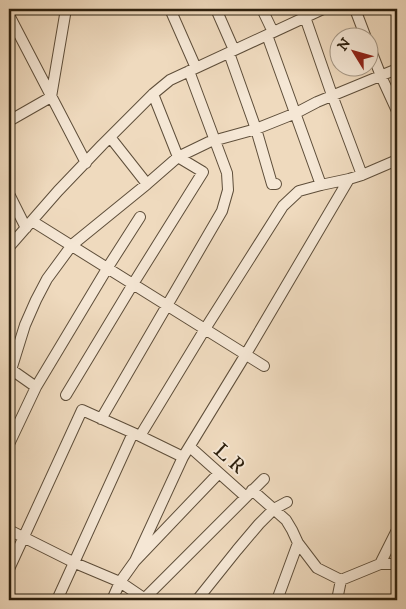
<svg xmlns="http://www.w3.org/2000/svg" width="406" height="609" viewBox="0 0 406 609" font-family="'IM FELL DW Pica',serif">
<style>
.lines{fill:none;stroke-linecap:round;stroke-linejoin:round}
.minor-casing{stroke:#5e4e3a;stroke-width:12}
.minor{stroke:#f5e7d5;stroke-width:10}
.labels{text-anchor:middle;stroke-width:4;stroke-linejoin:round;paint-order:stroke}
.street-label{font-size:21px;fill:#2d200e;stroke:#f5e7d5}
</style>
<rect width="100%" height="100%" fill="#efdabe"/>
<filter id="stains"><feTurbulence type="fractalNoise" baseFrequency=".004" numOctaves="4"/><feColorMatrix values="0 0 0 0 .2 0 0 0 0 .09 0 0 0 0 .02 0 0 0 .5 -.17"/></filter>
<radialGradient id="worn" r=".72"><stop offset=".6" stop-color="#630" stop-opacity="0"/><stop offset="1" stop-color="#630" stop-opacity=".3"/></radialGradient>
<g class="lines">
<defs>
<path id="minor" d="M170 9 196 68
M216 9 234 50
M262 9 273 32
M355 9 366 38
M9 15 86 163
M305 17 332 95 362 175
M267 35 321 185
M368 43 381 76 397 111
M229 53 256 129 272 184H276
M9 121 51 97 66 9
M110 137 147 184
M9 194 26 228
M32 221 264 366
M9 247 58 191 102 145 153 94 170 80 323 9
M9 368 36 387
M11 370 25 325 36 300 47 279 72 245 147 184 178 157 209 142 256 129 296 113 317 102 397 69
M66 395 133 284 203 172 178 157 153 94
M101 419 222 211 228 190 227 173 189 71
M140 436 205 329 283 206 299 191 321 185 349 179 362 175 397 160
M9 444 36 387 108 267 140 217
M190 447 246 497
M252 490 286 520 292 530 298 543 317 568 341 580 380 564 397 530
M9 530 75 563 120 582 145 599
M135 561 183 457 246 354 349 179
M380 564H397
M9 569 82 410 140 436 183 457
M57 600 133 433
M112 600 120 582 135 561 219 473
M143 600 264 479
M197 600 237 550 259 524 274 509 287 502
M277 600 298 543
M337 600 341 580"/>
</defs>
<use href="#minor" class="minor-casing"/>
<use href="#minor" class="minor"/>
</g>
<g class="labels">
<g class="street-label">
<text transform="translate(230 458) rotate(42)" y="7">L R</text>
</g>
</g>
<rect width="406" height="609" fill="none" stroke="#efdabe" stroke-width="30"/>
<rect x="10" y="10" width="386" height="589" fill="none" stroke="#2d200e" stroke-width="2.5"/>
<rect x="15" y="15" width="376" height="579" fill="none" stroke="#2d200e"/>
<g transform="translate(354 52) rotate(307)"><circle r="24" fill="#f5e7d5" stroke="#a59785"/>
<path d="M0-4L9 19L0 12L-9 19Z" fill="#8f2418"/>
<text y="-8" font-size="14" font-weight="bold" text-anchor="middle" fill="#2d200e">N</text>
</g>
<rect width="100%" height="100%" filter="url(#stains)"/>
<rect width="100%" height="100%" fill="url(#worn)"/>
</svg>
